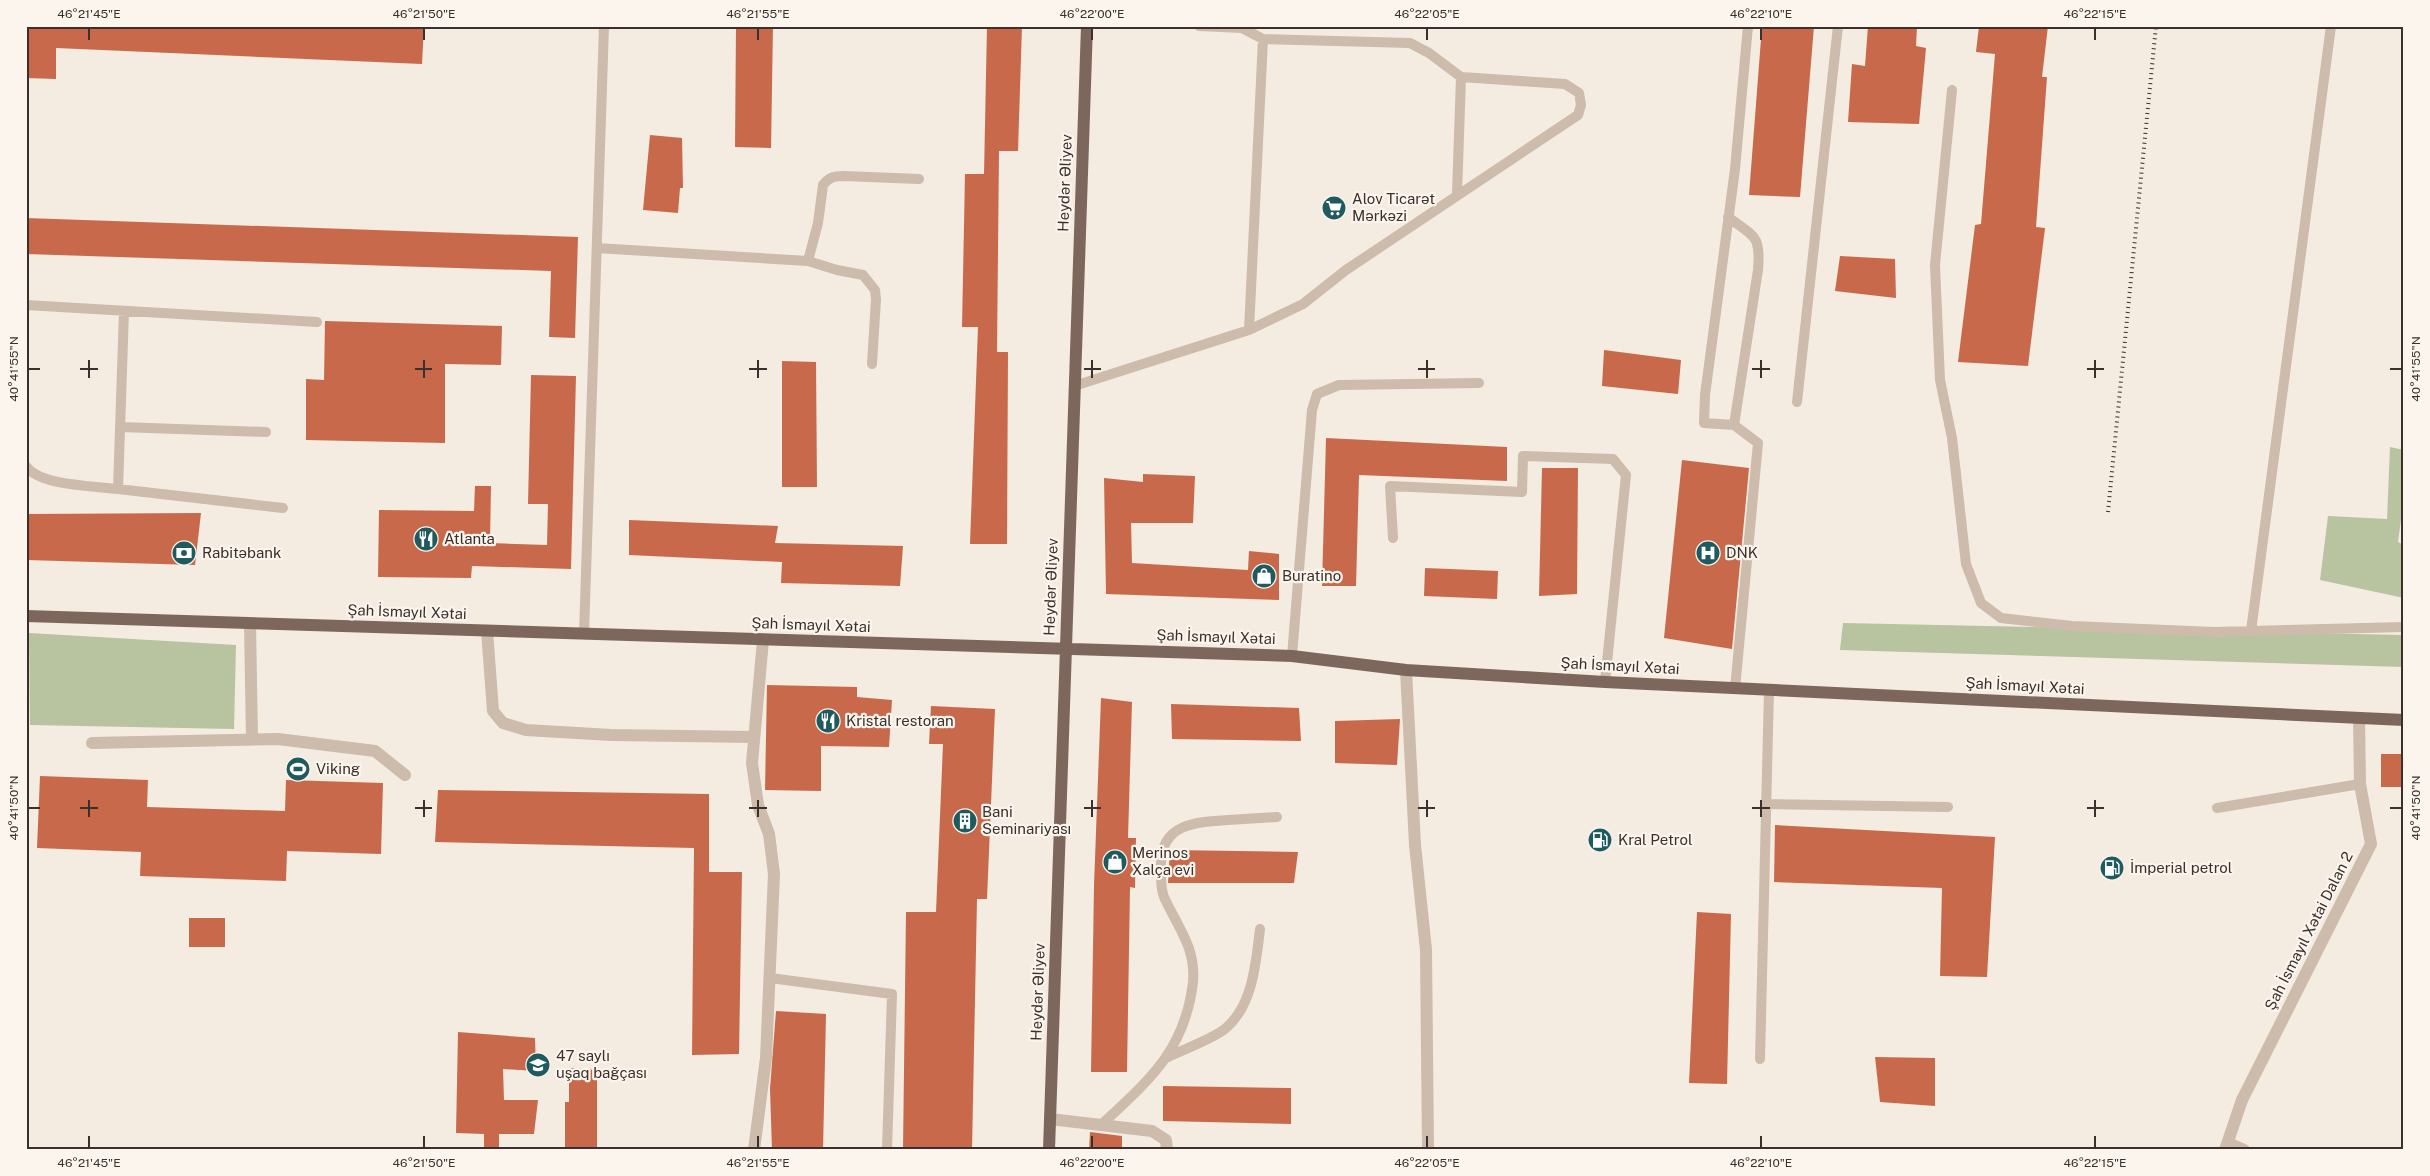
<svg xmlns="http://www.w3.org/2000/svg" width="2430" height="1176" viewBox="0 0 2430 1176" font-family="'Public Sans',sans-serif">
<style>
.green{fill:#b8c4a0}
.building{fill:#c8694b}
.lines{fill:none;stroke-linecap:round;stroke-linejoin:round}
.lane{stroke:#cdbbac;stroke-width:10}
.street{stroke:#cdbbac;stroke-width:12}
.primary{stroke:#7d675c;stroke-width:12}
.rail{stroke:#3b302b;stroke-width:4;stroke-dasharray:1 4;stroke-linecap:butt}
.ticks{fill:none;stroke:#3b302b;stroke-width:2}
.labels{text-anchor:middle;stroke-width:4.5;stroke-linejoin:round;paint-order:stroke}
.street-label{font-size:15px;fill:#3b302b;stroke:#fbf5ee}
.poi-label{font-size:15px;fill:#3b302b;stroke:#fbf5ee;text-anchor:start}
.neatline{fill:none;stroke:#3b302b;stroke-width:2}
.ticks-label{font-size:12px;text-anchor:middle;fill:#3b302b}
</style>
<rect width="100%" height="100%" fill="#f4ebe1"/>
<path class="green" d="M2390 447 2404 450V497L2398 542 2404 545V598L2320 580 2328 516 2387 519Z
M1843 623 2404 635V667L1840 650Z
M29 633 236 645 234 729 30 725Z"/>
<path class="building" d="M26 26H424L422 64 56 48V79L26 78Z
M736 26H773L771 148 735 147Z
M987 26H1022L1018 151H999L997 352H1008L1007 544H970L978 327H962L965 174H984Z
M1762 26H1814L1800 197 1749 195Z
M1868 26H1917L1916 46 1926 48 1919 124 1848 122 1852 64 1865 66Z
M1979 26H2048L2042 77H2047L2036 227 2045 228 2028 366 1958 362 1975 225 1981 224 1995 54 1976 52Z
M650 135 682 138 683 188H680L678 213 643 210Z
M26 218 578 237 575 338 549 337 551 271 26 254Z
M1840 256 1895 259 1896 298 1835 291Z
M325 321 502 326 501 365 445 364V443L306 440V379L324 380Z
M1604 350 1681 360 1678 394 1602 386Z
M782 361 816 362 817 487H782Z
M531 375 576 376 571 569 472 566 471 578 378 577 379 510 474 511 475 486H491L490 543 547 545 548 504H528Z
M1326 438 1507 447V481L1359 475 1356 586H1322Z
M1682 460 1749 468 1732 649 1664 638Z
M1542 468H1578L1577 594 1539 596Z
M1143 474 1195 476 1193 523H1131L1132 563 1248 570 1249 551 1279 554V600L1106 594 1104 478 1143 482Z
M201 513 195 565 26 560V514Z
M629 520 778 526 775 543 903 546 900 586 781 583 782 562 629 555Z
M1425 568 1498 571 1497 599 1424 596Z
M767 685 857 687V697L892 700 889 747 821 746V791L765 790Z
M1101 698 1132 702 1128 838H1136L1135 888 1130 887 1127 1072H1091L1094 886Z
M1171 704 1299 708 1301 741 1172 739Z
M931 706 995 709 987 899H977L972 1150H903L906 912H936L943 744H929Z
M1400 719 1397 765 1335 763V721Z
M2381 754H2404V787H2381Z
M40 776 148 780 147 807 285 811 286 780 383 783 381 854 287 851 286 881 140 876 141 852 37 848Z
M438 790 709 794V872H742L739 1054 692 1055 694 848 435 842Z
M1775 825 1995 837 1987 977 1940 976 1942 888 1774 882Z
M1170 850 1298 852 1294 883H1168Z
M1697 912 1731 914 1727 1084 1689 1083Z
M189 918H225V947H189Z
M776 1011 826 1014 823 1150H772L770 1089Z
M458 1032 535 1038 536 1071 503 1069 504 1100H538L534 1134H499V1150H484V1134L456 1133Z
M1875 1057 1935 1058V1106L1880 1102Z
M569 1068 597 1070V1150H565V1102H569Z
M1163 1086 1291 1088V1124L1163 1121Z
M1090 1132 1122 1136V1150H1089Z"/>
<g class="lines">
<path class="lane" d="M1952 90 1935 265 1940 380 1952 438 1966 564 1981 603 2001 618 2072 626 2214 632 2404 627
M1457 194 1461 77
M1728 217C1754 237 1761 234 1758 270L1734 425
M597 248 808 261 837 270 863 275 875 290 876 299 872 364
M808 261 818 223 823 185C829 177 834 176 844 176L919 179
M26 305 317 322
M124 311 118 489 283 508
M1249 330 1263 39
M1074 386 1249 330 1303 304 1346 270 1578 115 1581 105 1579 93 1565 84 1461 77 1429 53 1410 43 1263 39 1242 28 1199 26
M1797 402 1838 26
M120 427 266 432
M26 466C39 486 95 486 118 489
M1393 538 1390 486 1522 492 1523 456 1613 459 1626 475 1605 682
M2251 631 2331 26
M584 634 604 26
M1292 656 1312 410 1317 394 1339 385 1479 383
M1735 689 1758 443 1734 425 1704 423 1705 395 1735 169 1748 26
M1766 804 1948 807
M2217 808 2360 784
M770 978 892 994 887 1150
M1168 1057C1182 1050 1215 1038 1226 1028 1253 1005 1256 962 1260 929
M1760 1059 1769 690
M1101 1125C1149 1080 1185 1051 1193 982 1196 947 1177 926 1164 897 1160 887 1161 874 1161 863 1162 823 1197 822 1228 820 1245 819 1261 818 1277 817"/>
<path class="street" d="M250 623 252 739
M487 631 493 711 503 723 526 730 611 735 753 737
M1406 670 1415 845 1426 950 1428 1150
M92 743 278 739 375 751 405 775
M1050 1119 1152 1131 1166 1140 1167 1150
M2228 1143 2244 1150
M754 1150 766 1058 774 874 769 834 758 805 752 763 763 640
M2225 1150 2242 1100 2371 844 2360 784 2359 718"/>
<path class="primary" d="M26 616 1292 656 1406 670 1605 682 2404 720
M1049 1150 1087 26"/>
<path class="rail" d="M2108 512 2156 26"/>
</g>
<path class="ticks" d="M89 28V40M424 28V40M758 28V40M1092 28V40M1427 28V40M1761 28V40M2095 28V40M89 360V378M424 360V378M758 360V378M1092 360V378M1427 360V378M1761 360V378M2095 360V378M28 369H40M80 369H98M415 369H432M749 369H767M1084 369H1101M1418 369H1435M1752 369H1770M2087 369H2104M2390 369H2402M89 800V817M424 800V817M758 800V817M1092 800V817M1427 800V817M1761 800V817M2095 800V817M28 808H40M80 808H98M415 808H432M749 808H767M1084 808H1101M1418 808H1435M1752 808H1770M2087 808H2104M2390 808H2402M89 1136V1148M424 1136V1148M758 1136V1148M1092 1136V1148M1427 1136V1148M1761 1136V1148M2095 1136V1148"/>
<defs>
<symbol id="supermarket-disc" viewBox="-11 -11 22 22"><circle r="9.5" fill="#1f5a5e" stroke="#fbf5ee"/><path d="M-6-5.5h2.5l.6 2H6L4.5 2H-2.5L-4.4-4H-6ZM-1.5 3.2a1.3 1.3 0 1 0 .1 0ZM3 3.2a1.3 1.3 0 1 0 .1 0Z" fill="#fff"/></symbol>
<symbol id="restaurant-disc" viewBox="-11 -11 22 22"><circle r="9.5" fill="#1f5a5e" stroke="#fbf5ee"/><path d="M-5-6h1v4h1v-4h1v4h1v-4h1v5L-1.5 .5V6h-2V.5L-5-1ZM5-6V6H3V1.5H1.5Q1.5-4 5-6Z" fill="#fff"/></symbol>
<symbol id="bank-disc" viewBox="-11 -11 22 22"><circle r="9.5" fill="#1f5a5e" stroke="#fbf5ee"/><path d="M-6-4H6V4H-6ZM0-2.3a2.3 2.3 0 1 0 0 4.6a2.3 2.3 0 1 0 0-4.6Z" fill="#fff"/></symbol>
<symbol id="hospital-disc" viewBox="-11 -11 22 22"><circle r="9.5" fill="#1f5a5e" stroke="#fbf5ee"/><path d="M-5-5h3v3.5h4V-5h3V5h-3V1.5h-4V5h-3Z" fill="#fff"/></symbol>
<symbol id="shop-disc" viewBox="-11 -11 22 22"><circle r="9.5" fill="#1f5a5e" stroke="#fbf5ee"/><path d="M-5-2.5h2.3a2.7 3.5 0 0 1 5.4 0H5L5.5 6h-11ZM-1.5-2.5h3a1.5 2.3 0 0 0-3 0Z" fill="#fff"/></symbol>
<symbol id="stadium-disc" viewBox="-11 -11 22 22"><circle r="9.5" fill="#1f5a5e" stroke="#fbf5ee"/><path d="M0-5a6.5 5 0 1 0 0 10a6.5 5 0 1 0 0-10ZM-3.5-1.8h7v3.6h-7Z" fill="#fff"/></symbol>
<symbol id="building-disc" viewBox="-11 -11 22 22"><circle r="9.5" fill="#1f5a5e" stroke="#fbf5ee"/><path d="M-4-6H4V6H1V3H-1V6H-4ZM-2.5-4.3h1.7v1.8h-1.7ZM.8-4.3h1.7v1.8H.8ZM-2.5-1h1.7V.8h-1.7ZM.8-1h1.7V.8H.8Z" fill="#fff"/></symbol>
<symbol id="fuel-disc" viewBox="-11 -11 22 22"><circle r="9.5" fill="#1f5a5e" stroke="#fbf5ee"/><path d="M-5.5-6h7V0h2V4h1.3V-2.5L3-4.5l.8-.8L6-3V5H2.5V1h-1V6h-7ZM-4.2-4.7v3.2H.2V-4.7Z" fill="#fff"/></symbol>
<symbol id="school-disc" viewBox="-11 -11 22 22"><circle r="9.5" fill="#1f5a5e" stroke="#fbf5ee"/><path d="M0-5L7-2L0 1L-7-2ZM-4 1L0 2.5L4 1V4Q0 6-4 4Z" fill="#fff"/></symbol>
</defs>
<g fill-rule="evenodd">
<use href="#supermarket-disc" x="1320" y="194" width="28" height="28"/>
<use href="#restaurant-disc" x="412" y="525" width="28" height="28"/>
<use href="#bank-disc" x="170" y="539" width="28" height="28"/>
<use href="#hospital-disc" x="1694" y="539" width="28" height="28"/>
<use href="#shop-disc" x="1250" y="562" width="28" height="28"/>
<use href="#restaurant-disc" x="814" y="707" width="28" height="28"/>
<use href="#stadium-disc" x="284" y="755" width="28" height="28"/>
<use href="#building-disc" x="951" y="807" width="28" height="28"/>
<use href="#fuel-disc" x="1586" y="826" width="28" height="28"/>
<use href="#shop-disc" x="1101" y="848" width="28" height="28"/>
<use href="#fuel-disc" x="2098" y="854" width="28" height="28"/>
<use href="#school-disc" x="524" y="1051" width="28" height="28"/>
</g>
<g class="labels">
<g class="street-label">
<text transform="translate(1065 183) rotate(-88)" y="5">Heydər Əliyev</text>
<text transform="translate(1051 587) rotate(-88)" y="5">Heydər Əliyev</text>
<text transform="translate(407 612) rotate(2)" y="5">Şah İsmayıl Xətai</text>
<text transform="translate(811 625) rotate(2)" y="5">Şah İsmayıl Xətai</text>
<text transform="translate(1216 637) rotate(2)" y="5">Şah İsmayıl Xətai</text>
<text transform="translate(1620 666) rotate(3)" y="5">Şah İsmayıl Xətai</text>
<text transform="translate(2025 686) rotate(3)" y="5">Şah İsmayıl Xətai</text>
<text transform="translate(2309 931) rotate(-63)" y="5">Şah İsmayıl Xətai Dalan 2</text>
<text transform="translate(1038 992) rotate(-88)" y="5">Heydər Əliyev</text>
</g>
<g class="poi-label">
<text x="1352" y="204">Alov Ticarət<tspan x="1352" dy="17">Mərkəzi</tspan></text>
<text x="444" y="544">Atlanta</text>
<text x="202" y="558">Rabitəbank</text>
<text x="1726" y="558">DNK</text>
<text x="1282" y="581">Buratino</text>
<text x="846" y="726">Kristal restoran</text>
<text x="316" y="774">Viking</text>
<text x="982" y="817">Bani<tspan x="982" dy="17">Seminariyası</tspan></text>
<text x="1618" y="845">Kral Petrol</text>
<text x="1132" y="858">Merinos<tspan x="1132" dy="17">Xalça evi</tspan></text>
<text x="2130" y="873">İmperial petrol</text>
<text x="556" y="1061">47 saylı<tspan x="556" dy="17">uşaq bağçası</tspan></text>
</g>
</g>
<rect width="2430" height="1176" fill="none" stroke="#fbf5ee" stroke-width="55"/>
<rect x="28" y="28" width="2374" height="1120" class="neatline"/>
<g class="ticks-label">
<text x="89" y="18">46°21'45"E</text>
<text x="424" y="18">46°21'50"E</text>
<text x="758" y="18">46°21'55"E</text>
<text x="1092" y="18">46°22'00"E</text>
<text x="1427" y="18">46°22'05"E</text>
<text x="1761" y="18">46°22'10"E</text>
<text x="2095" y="18">46°22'15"E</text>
<text transform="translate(14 369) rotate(-90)" y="4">40°41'55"N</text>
<text transform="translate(2416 369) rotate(-90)" y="4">40°41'55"N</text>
<text transform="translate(14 808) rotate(-90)" y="4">40°41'50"N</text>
<text transform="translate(2416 808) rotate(-90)" y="4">40°41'50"N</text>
<text x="89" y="1167">46°21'45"E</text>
<text x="424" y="1167">46°21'50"E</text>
<text x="758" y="1167">46°21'55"E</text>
<text x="1092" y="1167">46°22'00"E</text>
<text x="1427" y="1167">46°22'05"E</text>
<text x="1761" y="1167">46°22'10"E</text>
<text x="2095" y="1167">46°22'15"E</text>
</g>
</svg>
